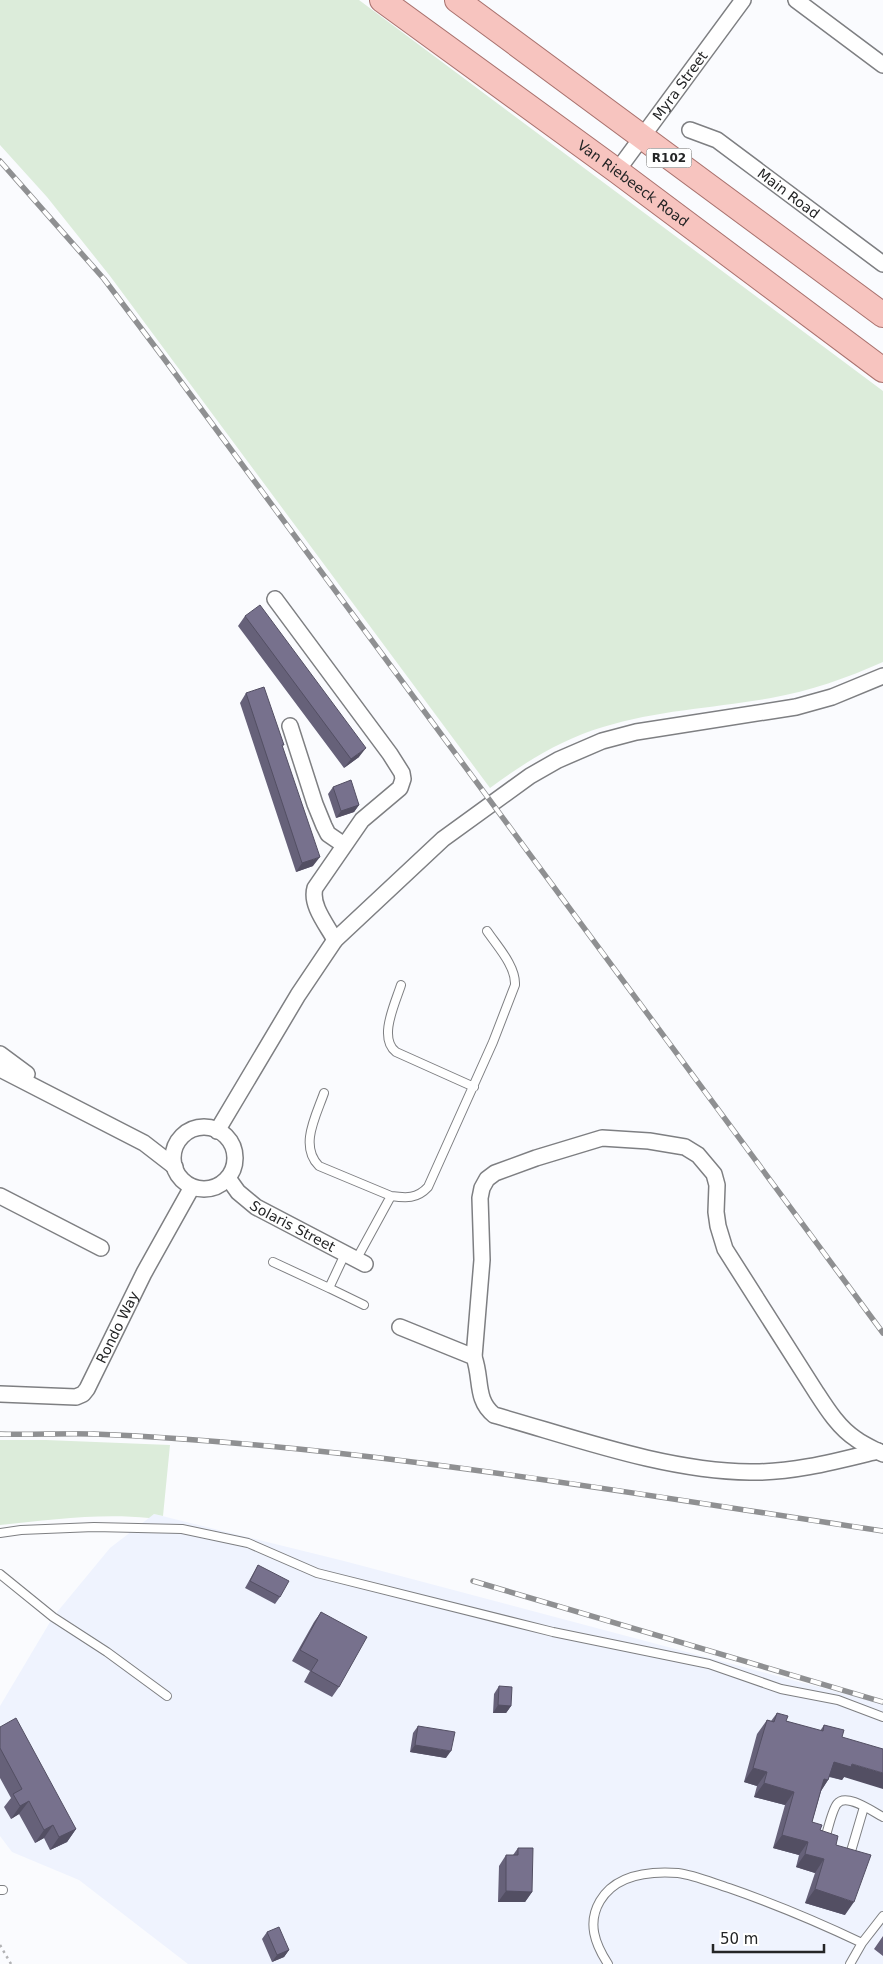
<svg xmlns="http://www.w3.org/2000/svg" width="883" height="1964" viewBox="0 0 883 1964" font-family="'DejaVu Sans',sans-serif">
<style>
.built{fill:#eff3fe}
.green{fill:#dcecda}
.lines{fill:none;stroke-linecap:round;stroke-linejoin:round}
.service-casing{stroke:#7e7f82;stroke-width:10}
.minor-casing{stroke:#7e7f82;stroke-width:18}
.primary-casing{stroke:#a9726e;stroke-width:26}
.path{stroke:#b1b2b4;stroke-width:2.5;stroke-dasharray:2.5 4;stroke-linecap:butt}
.service{stroke:#fff;stroke-width:8}
.minor{stroke:#fff;stroke-width:15}
.primary{stroke:#f7c4bf;stroke-width:24}
.rail-casing{stroke:#8f9092;stroke-width:5.5}
.rail{stroke:#fff;stroke-width:4;stroke-dasharray:11;stroke-linecap:butt}
.wall{fill:#666179}
.shaded-wall{fill:#534f63}
.building{fill:#77718d;stroke:#534f63}
.labels{text-anchor:middle;stroke-width:5;stroke-linejoin:round;paint-order:stroke}
.shield{fill:#fff;stroke:#666667;stroke-width:1}
.shield-label{font-size:12px;font-weight:bold;fill:#242526}
.street-label{font-size:14px;fill:#242526;stroke:#fff}
</style>
<rect width="100%" height="100%" fill="#fafbfe"/>
<path class="built" d="M154 1514 344 1561 883 1704V1964H188L79 1880 12 1852 0 1836V1706L53 1617 110 1548Z"/>
<path class="green" d="M0 0H359L883 391V662C847 678 810 691 771 698 715 708 658 710 603 727 562 739 525 762 490 788L110 276 47 197 0 145Z
M0 1440H46L170 1445 163 1516 154 1514 149 1518C99 1513 50 1520 0 1525Z"/>
<g class="lines">
<defs>
<path id="service" d="M401 985C395 1004 378 1038 396 1052L474 1087
M324 1093C316 1116 299 1146 319 1166L391 1196
M356 1260 391 1196C406 1198 417 1199 428 1187L493 1042 515 985C516 966 497 946 487 931
M273 1262 329 1288 345 1254
M329 1288 364 1305
M0 1533 21 1530 94 1527 182 1529 248 1543 317 1573 553 1632 709 1664 781 1689 838 1700 883 1717
M0 1574 53 1617 107 1652 167 1696
M825 1838C828 1830 832 1810 837 1804 846 1792 873 1812 883 1817
M849 1858 864 1807
M0 1890H3
M608 1964C595 1944 587 1923 600 1901 616 1874 650 1871 678 1873 694 1875 713 1883 729 1888 775 1904 818 1922 862 1943
M850 1964 862 1943 883 1916"/>
<g id="minor">
<path d="M796 0 883 65"/>
<path id="s1" d="M690 130 717 140 883 264"/>
<path id="s2" d="M617 171 743 0"/>
<path d="M275 599 390 754 402 773 403 779 400 788 362 820 315 888C310 905 327 925 335 940"/>
<path d="M290 726 315 804 324 826 328 834 344 845"/>
<path d="M0 1054 27 1074"/>
<path d="M0 1069 144 1143 175 1167"/>
<circle cx="204" cy="1158" r="31"/>
<path d="M217 1131 298 995 335 940 443 839 530 776 558 760 602 741 636 732 796 707 832 697 883 676"/>
<path id="s3" d="M228 1178 238 1192 256 1207 365 1264"/>
<path d="M0 1196 101 1248"/>
<path d="M400 1327 474 1357C482 1379 475 1400 494 1415 576 1438 665 1471 750 1472 793 1473 837 1461 878 1451"/>
<path d="M474 1357 482 1260 480 1198 482 1188 487 1179 495 1173 536 1158 602 1138 649 1141 685 1147 698 1155 714 1174 717 1185 716 1212 718 1226 725 1249 816 1392C827 1409 839 1428 856 1439 864 1445 874 1449 883 1454"/>
<path id="s4" d="M0 1394 76 1397 83 1394 87 1389 144 1273 192 1187"/>
</g>
<g id="primary">
<path id="s5" d="M382 0 617 171 883 370"/>
<path d="M457 0 883 315"/>
</g>
</defs>
<use href="#service" class="service-casing"/>
<use href="#minor" class="minor-casing"/>
<use href="#primary" class="primary-casing"/>
<path class="path" d="M0 1945 11 1964"/>
<use href="#service" class="service"/>
<use href="#minor" class="minor"/>
<use href="#primary" class="primary"/>
<defs>
<path id="rail" d="M0 161 104 279 165 360 883 1333
M0 1434C31 1435 63 1433 94 1434 359 1445 621 1492 883 1531
M473 1581 883 1702"/>
</defs>
<use href="#rail" class="rail-casing"/>
<use href="#rail" class="rail"/>
</g>
<path class="wall" d="M245 616 359 757 344 768 238 626Z
M246 693 282 747 313 866 296 872 240 703Z
M333 787 359 805 354 812 336 818 328 794Z
M258 1565 280 1597 275 1604 245 1588 254 1572Z
M321 1612 339 1687 332 1697 304 1682 310 1671 292 1661 314 1622Z
M499 1686 511 1706 506 1713H493L494 1694Z
M777 1713 786 1721 820 1731 824 1725 842 1737 844 1777 842 1780 829 1777 828 1780 821 1791 812 1822 836 1845 845 1915 805 1903 815 1873 796 1867 799 1855 773 1848 785 1805 754 1797 757 1786 744 1782 757 1734 767 1720 771 1721Z
M418 1726 446 1758 410 1752 413 1733Z
M0 1727 76 1829 67 1842 50 1850 44 1838 35 1843 19 1814 11 1819 4 1807 11 1798 0 1778Z
M518 1848 532 1892 525 1902H498L499 1866 506 1855H513Z
M267 1932 289 1950 284 1957 272 1962 262 1939Z
M883 1936V1956L874 1949Z"/>
<path class="shaded-wall" d="M366 748 359 757 344 768 351 759Z
M359 805 354 812 336 818 341 811Z
M320 857 313 866 296 872 302 863Z
M498 1705 511 1706 506 1713H493Z
M415 1745 451 1751 446 1758 410 1752Z
M834 1762 852 1764 883 1773V1789L844 1777 842 1780 824 1775Z
M753 1768 767 1772 757 1786 744 1782Z
M824 1779 828 1780 819 1794Z
M764 1783 794 1792 785 1805 754 1797Z
M29 1801 19 1814 11 1819 20 1806Z
M53 1825 44 1838 35 1843 44 1830Z
M76 1829 67 1842 50 1850 59 1837Z
M782 1835 808 1842 799 1855 773 1848Z
M805 1854 824 1859 815 1873 796 1867Z
M815 1889 854 1902 845 1915 805 1903Z
M506 1891 532 1892 525 1902H498Z
M289 1950 284 1957 272 1962 277 1955Z"/>
<path class="building" d="M260 605 366 748 351 759 245 616Z
M264 687 284 745H282L320 857 302 863 246 693Z
M351 780 359 805 341 811 333 787Z
M258 1565 289 1581 280 1597 250 1581Z
M321 1612 367 1637 339 1687 311 1671 318 1660 300 1650Z
M499 1686 512 1687 511 1706 498 1705Z
M777 1713 788 1716 786 1721 823 1731 824 1725 844 1730 842 1737 883 1749V1773L852 1764 851 1767 834 1762 828 1780 824 1779 812 1822 822 1825 820 1830 838 1836 836 1845 871 1855 854 1902 815 1889 824 1859 805 1854 808 1842 782 1835 794 1792 764 1783 767 1772 753 1768 767 1720 774 1722Z
M16 1718 76 1829 59 1837 53 1825 44 1830 29 1801 20 1806 13 1794 22 1789 0 1748V1727Z
M418 1726 455 1732 451 1751 415 1745Z
M518 1848H533L532 1892 506 1891V1855H518Z
M279 1927 289 1950 277 1955 267 1932Z"/>
<g class="labels">
<rect class="shield" x="646.5" y="148.5" width="45" height="19" rx="4"/>
<g class="shield-label">
<text x="669" y="162">R102</text>
</g>
<g class="street-label">
<text dy="5" stroke="none"><textPath href="#s2" startOffset="106">Myra Street</textPath></text>
<text dy="5" stroke="none"><textPath href="#s5" startOffset="311">Van Riebeeck Road</textPath></text>
<text dy="5" stroke="none"><textPath href="#s1" startOffset="118">Main Road</textPath></text>
<text dy="5" stroke="none"><textPath href="#s3" startOffset="82">Solaris Street</textPath></text>
<text dy="5" stroke="none"><textPath href="#s4" startOffset="159">Rondo Way</textPath></text>
</g>
</g>
<path d="M713 1944v8h111v-8" fill="none" stroke="#242526" stroke-width="2.5"/>
<text x="720" y="1944" font-size="15" fill="#242526" stroke="#ffffff" stroke-width="4" paint-order="stroke">50 m</text>
</svg>
